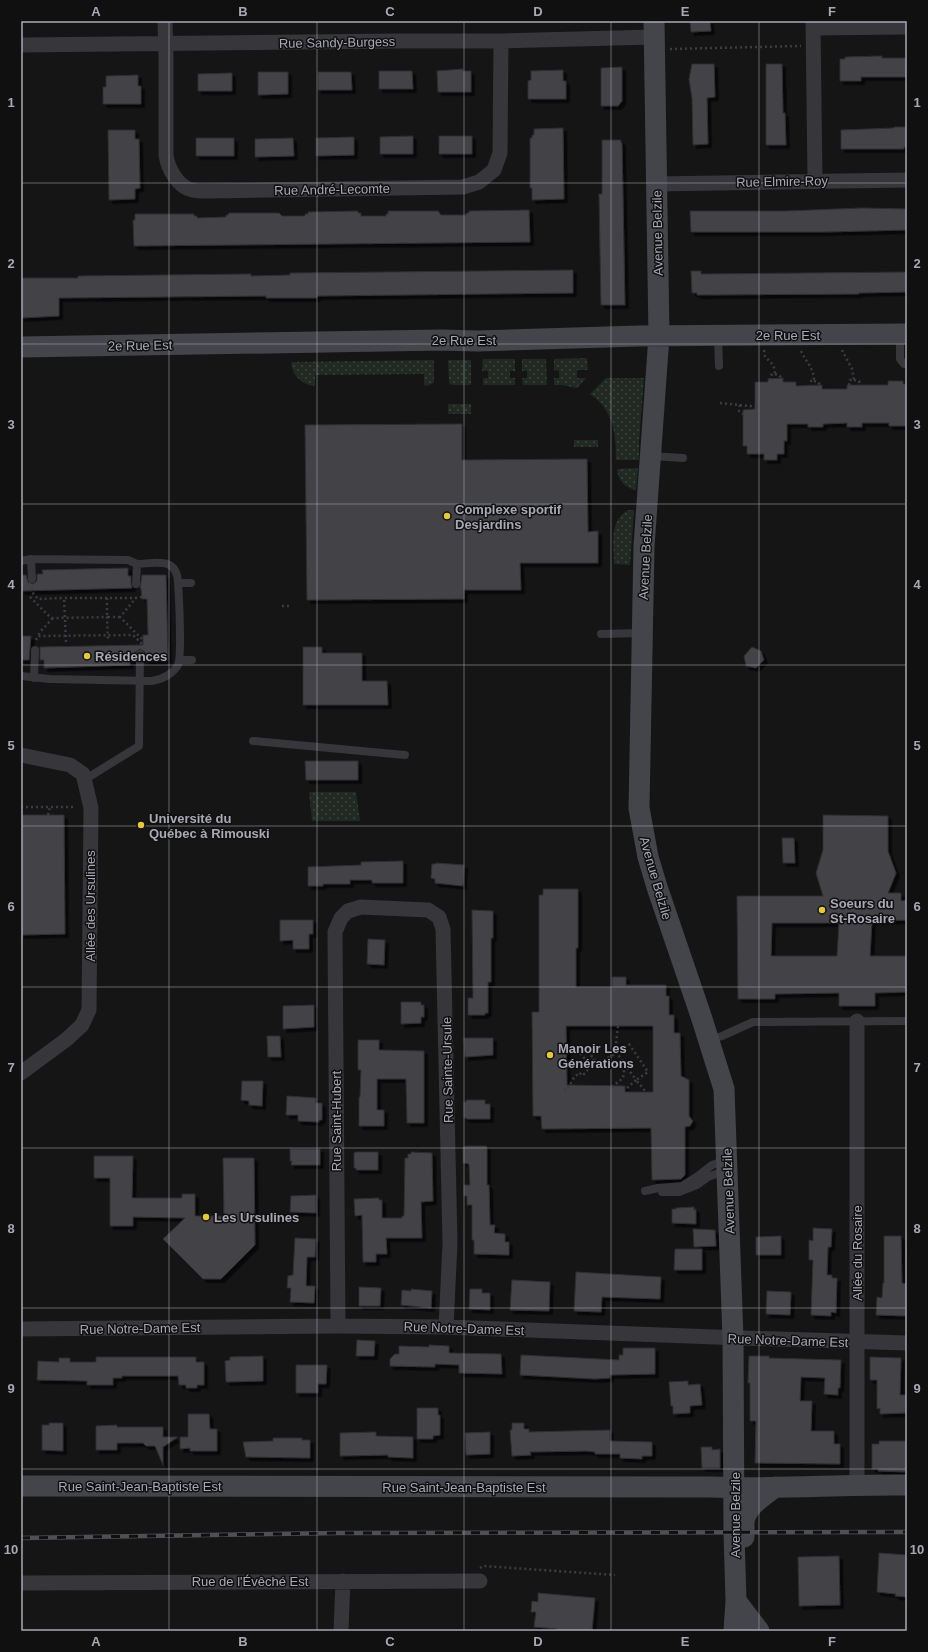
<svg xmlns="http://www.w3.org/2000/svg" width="928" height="1652" viewBox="0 0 928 1652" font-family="Arial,sans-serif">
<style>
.grass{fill:url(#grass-dots)}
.building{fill:#424246;stroke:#2f2f32;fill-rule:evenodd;filter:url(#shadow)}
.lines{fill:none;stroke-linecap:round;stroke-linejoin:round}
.path{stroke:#3c3d42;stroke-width:2.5;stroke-dasharray:2 3;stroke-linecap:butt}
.lane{stroke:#36363b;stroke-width:8}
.street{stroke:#36363b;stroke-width:15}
.secondary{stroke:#44454b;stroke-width:21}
.rail-casing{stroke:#4f5056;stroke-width:4.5}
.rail{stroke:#101011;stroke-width:3;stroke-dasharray:9;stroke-linecap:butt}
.grid{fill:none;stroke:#a8a9b5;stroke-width:1;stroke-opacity:0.55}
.poi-dot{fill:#e3c840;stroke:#101011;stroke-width:1.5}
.labels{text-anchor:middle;stroke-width:3;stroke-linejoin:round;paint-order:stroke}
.street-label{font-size:13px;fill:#a8a9b5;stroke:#101011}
.poi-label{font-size:13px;font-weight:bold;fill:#a8a9b5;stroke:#101011;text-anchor:start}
.neatline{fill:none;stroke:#a8a9b5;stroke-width:1.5}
.grid-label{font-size:13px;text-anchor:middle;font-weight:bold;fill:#a8a9b5}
</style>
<defs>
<pattern id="grass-dots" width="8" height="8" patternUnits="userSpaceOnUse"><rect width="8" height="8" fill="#212923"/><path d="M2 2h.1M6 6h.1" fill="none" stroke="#3e4541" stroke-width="1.8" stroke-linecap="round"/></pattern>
<filter id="shadow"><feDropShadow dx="3.5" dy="3.5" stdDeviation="0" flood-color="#0009"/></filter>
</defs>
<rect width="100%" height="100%" fill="#151516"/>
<path class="grass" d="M587 358 588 370H577V378H586L577 388 562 385H554V378H559V371L554 370V359Z
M483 359H515V371H510V378H515V385H483V378H488V371H482Z
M522 359H546L547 385H523L522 378H527V371H522Z
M434 360V382C431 385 428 386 424 385V374L315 375V385L313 386C300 383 292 375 291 362Z
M448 360H471V385H452L449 383Z
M606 378H644L639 442V460H616C616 433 614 411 590 394Z
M449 404H471V414H448V405Z
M574 440H598V447H574Z
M638 468 636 490C625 488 618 480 617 469Z
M628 510H634L630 565 614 564C614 545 609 521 628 510Z
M309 792H356L360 821H312Z"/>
<path class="building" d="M690 21H710L711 31 691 32Z
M882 56V58H907V77H861V81H840V59H845V57Z
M692 64H714L715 97 707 98 708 144 693 145 692 98 689 79Z
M766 64H782L783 113H785L786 145H766Z
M622 67V101L618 106H601V68Z
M463 69V71H471V92H438L437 71Z
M563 70V81H566V99H528V81L531 80V71Z
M379 71H412L413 89H379Z
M258 72H288V94L258 95Z
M318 72H351L352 90H318Z
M232 73V91H198V74Z
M138 75V86H141V104H103V87H106V76Z
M894 127H907V147H904V149H841V130L894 128Z
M563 128 564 199 532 200V188H530V138H532V135H534V129Z
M108 130H135V139H139L140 188 135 189V199L109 200Z
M413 136V154H380V137Z
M439 136H472V154H439Z
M354 137V155L316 156V138Z
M196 138H234V156H196Z
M293 138 294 156 255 157V139Z
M602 140H621V143H622L625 305H601L599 194H602Z
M862 208 907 209V230L825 232H691L690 211H786Z
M529 210 530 242 134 246 133 220H135V214H194V216H197V218L226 217V215H228L229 213H279L282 216H305V214H308V212L358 211V213H361V216H386V214H388V211H438L441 215H466V213H469V211Z
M573 270V293L317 296V298H266V296L59 298V316L21 318V278H78V276L251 274V276L290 275V273Z
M691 271H701V274L907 272V292L859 293V294L697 295V293H692Z
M783 378V382H796V386L822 385V389H847V385H888V381H903V384H907V426H889V423H862V427H847V423L823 424V427H808V424H787V441H784V454H777V460H764V454H747V446H743V410L755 409V382H768V379Z
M462 424V460L587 459 588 532 598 531V563H520L521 590H464V599L307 600 305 425Z
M128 568V576H131V584L132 588 21 591V575H26L28 582 33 584 37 581V574H43L42 570Z
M142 575H166L168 660 145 661V652L140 649 135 652 134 661H130V665L44 668V660H40V647L143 645V635H148L147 599H142L141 588H140Z
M21 636H31L29 660H21Z
M303 647H322V653H362V681H387L388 705H303Z
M752 647 761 651 764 660 756 668 746 666 744 656Z
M305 761H358V780H306Z
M21 815H64L65 934 21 935Z
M823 815 888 816V851L896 873 888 893H901V901L907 900V920L872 921 870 956H907V992L875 993V1006H839V993L775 994V999H738L737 896H823L816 873 823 850ZM772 923H839L837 956H771Z
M782 838H794L795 863H783Z
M403 861V883H372V880H350V884H323V886H308V867L361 865V862Z
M436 863 464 865 463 886 435 883V879L431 878 432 864H436Z
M543 889H578V948H576V987H612V977H626V985H666V996H669V1015H674V1033H680L681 1076 689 1080V1116L693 1121 690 1126 685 1127V1175L681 1179 652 1180 651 1128 542 1129 541 1116H533L532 1012H539V895H543ZM566 1026H653V1092H625V1086L567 1085Z
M472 910 493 911V938H491V982H488V1013H485V1015H468V998H473Z
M280 920H313V934H309V949H293V940L280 941Z
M368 939 385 940 384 965 367 964Z
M401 1002H421V1005H424V1017H421V1023L401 1024Z
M314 1005V1027L283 1029V1006Z
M267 1036H280L281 1057H268Z
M464 1038H493V1055L465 1057Z
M358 1040H379V1050L424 1051V1123H407L406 1079H377V1110H384V1126H359V1097H360L361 1070H358Z
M242 1081H263L262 1106 249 1105V1101L241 1100Z
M287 1096 316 1098V1103H322V1120H319V1122L298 1121V1115H286Z
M466 1100H485V1104H490V1119H467L466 1118H464V1102H466Z
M466 1146H486L487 1147V1185H489L490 1225H495L494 1233 505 1234V1242H509V1255L474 1254V1240H472V1205H467V1196H464V1185H470L469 1164 463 1163V1147Z
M290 1149H320V1165H291L292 1161H290Z
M356 1152H378V1170H356V1168H354V1153Z
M411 1152 432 1153 433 1201 421 1202 422 1238H386L387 1254H376V1262H363L362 1215 355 1216 354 1199 379 1198V1200H382V1218H402V1216H404L405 1158H408V1154H411Z
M94 1156H133L132 1198H182V1194H195V1216H224L223 1158H254L255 1245 221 1279H203L163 1239 185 1218 133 1217V1226H110V1178H94Z
M316 1195V1213L290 1212 291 1196Z
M694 1207V1210L696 1209V1224L672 1223V1209H676V1208Z
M813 1228 832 1229 831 1247H828L827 1275H832V1278H837L836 1313 831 1312V1316L811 1315 813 1260H809V1240L813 1241Z
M693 1229 715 1230 716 1246 694 1247Z
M781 1236V1255H756V1237Z
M884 1236H901L902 1283 907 1284 906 1316 876 1315 877 1297 882 1298 883 1283H884Z
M295 1238 316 1239 315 1257H307L306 1286H315L314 1303 290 1302 291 1288H287L288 1276 293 1275Z
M675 1249H702V1270H674Z
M576 1272 661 1277 660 1299 602 1297 601 1312 574 1311Z
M512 1280 550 1282 549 1311 510 1310Z
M359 1287 381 1288 380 1306H359Z
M411 1289 432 1291 431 1308 401 1305 402 1290 411 1291Z
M470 1289H482V1293H490V1310L469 1309Z
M767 1291 791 1292 790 1315 766 1314Z
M357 1340 375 1341 374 1356H356Z
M429 1345 449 1346V1353L501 1354 502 1374 459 1373V1365L435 1364V1367L390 1366V1359L395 1354H399V1346L429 1347Z
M623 1348H655V1374L610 1375V1378L595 1379 520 1375 521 1355 619 1360V1355H623Z
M263 1356V1381L226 1382 225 1361 230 1360V1357Z
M749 1356H769V1358L841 1360 840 1388H838V1395L824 1394 825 1378 801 1377 800 1401H812L811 1431H834V1444H840V1464L755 1463 756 1421H750V1383H748Z
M96 1357H196V1362H204V1385H197V1388H186V1385H179L178 1376H122V1378H113V1385H87V1381L37 1380 38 1361 59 1362V1358H70V1362H96Z
M870 1357 901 1358 900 1395H906V1413L880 1414V1408L877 1409V1380H870Z
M296 1365H327L326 1384H318V1393H296Z
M688 1381V1385L700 1384 702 1405 690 1406V1413L673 1414V1406H671L669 1382Z
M417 1408H438V1415H440V1435L433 1436V1439H417Z
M188 1414H209L210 1429H217V1451H190V1448L180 1449V1437H188Z
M49 1423H63V1451L42 1450V1425H49Z
M512 1423H524V1429H529V1432L610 1430V1441L652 1442V1456H642V1459L620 1458V1454H595V1452L587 1451 530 1452 531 1455 512 1456 510 1430H512Z
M117 1425V1427H163V1437H178L163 1447V1465L155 1446H146L143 1443H117V1450H96V1426Z
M376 1432V1436L413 1437V1458L388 1457V1455L340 1456V1433Z
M490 1432V1454L466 1455 465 1433Z
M273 1438H302V1440H310V1458L246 1457 243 1442 273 1441Z
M879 1441H907V1472L878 1471V1469H872V1444H879Z
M701 1447H712V1450L720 1449V1468H702Z
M879 1553 907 1555V1597L895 1596 896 1594 877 1592Z
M839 1556 840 1605 799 1606 798 1557Z
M538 1593 595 1598 592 1631H557V1629L534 1627 536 1612H531L532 1601 538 1602Z"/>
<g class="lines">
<path class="path" d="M670 49 801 46
M764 350 765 357C771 362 775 366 775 374L771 375 770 379
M842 350 852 369 854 380H850L849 385
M801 351C806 362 814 368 814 381H811L810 385
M775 374 780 376V378
M854 380 859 381 860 385
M814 381 818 382 820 385
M720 403 760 407
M740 405 739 411 743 414
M31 588 32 592 38 599 64 598
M30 597 52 619 40 632 38 636
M136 597V598L142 597
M107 598V617H120
M282 606H290
M52 619 53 618 107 617 108 641
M36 640 38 636 133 635 142 644
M66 642 64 598H136L120 617 141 638H143
M21 807H76
M48 815 50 807
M615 1053 618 1026
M594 1060H586L579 1052V1050H586L598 1063
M612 1087 623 1078 625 1065
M627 1088 636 1080 617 1053 629 1044 648 1072 636 1080 646 1092
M564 1090H567L573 1079 577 1075 578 1076 582 1072 584 1074 589 1068 617 1053
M480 1568 483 1566 615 1575"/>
<path class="lane" d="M900 335V359L904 364H907
M718 337 719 366
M651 456 683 458
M21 561 31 559
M32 579 31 559 128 560 137 564
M136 584 137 564C158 563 177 557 178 583H191
M601 634 642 633
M180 660H192
M21 676 50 679 152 681C163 679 172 675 178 665 182 656 179 597 178 583
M34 678 35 650
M253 741 405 755
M84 780 139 746 140 654
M710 1040 722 1036 753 1022 907 1021
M645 1191 658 1188 682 1186 698 1176 712 1165 726 1160
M662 1192H679L697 1185 708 1177 727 1170"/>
<path class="street" d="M165 21 166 58V155C168 169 178 187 192 190 197 191 203 191 208 191L463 187 479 182 494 170 500 153 501 41
M813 21 815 180
M813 28 907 27
M21 45 398 41H501L654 37
M656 184 907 180
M21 755 70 765 83 774 91 808 89 1010 82 1025 67 1039 21 1073
M338 1326 335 932 341 918 348 911 361 907 428 910 439 917 443 929 450 1243 446 1327
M21 1329 338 1326 446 1327 742 1338 907 1343
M857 1484V1021
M21 1583 480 1581
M341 1631 343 1581"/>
<path class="secondary" d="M654 21 659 336 644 546 639 808 648 857 657 887 702 1019 724 1089 733 1338 734 1533 736 1601 734 1631
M21 347 442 340 477 341 639 336 907 334
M21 1486 711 1487C776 1490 842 1484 907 1485
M744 1537C744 1532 744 1527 744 1522 746 1506 764 1496 775 1487
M736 1601 759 1631"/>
<defs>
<path id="rail" d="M21 1538 339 1533 907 1532"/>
</defs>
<use href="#rail" class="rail-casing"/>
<use href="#rail" class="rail"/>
</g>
<path class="grid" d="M169 21V1631M317 21V1631M464 21V1631M611 21V1631M759 21V1631M21 183H907M21 344H907M21 504H907M21 665H907M21 826H907M21 987H907M21 1148H907M21 1308H907M21 1469H907"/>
<g class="poi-dot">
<circle cx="447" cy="516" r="4"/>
<circle cx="87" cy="656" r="4"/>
<circle cx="141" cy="825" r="4"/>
<circle cx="822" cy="910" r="4"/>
<circle cx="550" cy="1055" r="4"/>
<circle cx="206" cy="1217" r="4"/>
</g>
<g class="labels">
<g class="street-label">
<text transform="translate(337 42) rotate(-1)" y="5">Rue Sandy-Burgess</text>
<text transform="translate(782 181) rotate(-1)" y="5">Rue Elmire-Roy</text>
<text transform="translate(332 189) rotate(-1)" y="5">Rue André-Lecomte</text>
<text transform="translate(657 233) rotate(-91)" y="5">Avenue Belzile</text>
<text x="788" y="340">2e Rue Est</text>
<text x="464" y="345">2e Rue Est</text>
<text transform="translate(140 345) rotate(-1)" y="5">2e Rue Est</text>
<text transform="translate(645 557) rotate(-87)" y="5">Avenue Belzile</text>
<text transform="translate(656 878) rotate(74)" y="5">Avenue Belzile</text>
<text transform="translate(90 906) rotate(-90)" y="5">Allée des Ursulines</text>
<text transform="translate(447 1070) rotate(-91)" y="5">Rue Sainte-Ursule</text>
<text transform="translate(336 1121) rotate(-90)" y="5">Rue Saint-Hubert</text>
<text transform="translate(728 1191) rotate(-92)" y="5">Avenue Belzile</text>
<text transform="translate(857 1253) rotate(-90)" y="5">Allée du Rosaire</text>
<text transform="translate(140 1328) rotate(-1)" y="5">Rue Notre-Dame Est</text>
<text transform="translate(464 1328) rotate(2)" y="5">Rue Notre-Dame Est</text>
<text transform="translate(788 1340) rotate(2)" y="5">Rue Notre-Dame Est</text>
<text x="140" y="1491">Rue Saint-Jean-Baptiste Est</text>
<text x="464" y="1492">Rue Saint-Jean-Baptiste Est</text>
<text transform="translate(735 1515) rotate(-90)" y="5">Avenue Belzile</text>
<text x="250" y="1586">Rue de l'Évêché Est</text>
</g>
<g class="poi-label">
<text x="455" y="514">Complexe sportif<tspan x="455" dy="15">Desjardins</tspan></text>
<text x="95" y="661">Résidences</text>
<text x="149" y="823">Université du<tspan x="149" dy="15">Québec à Rimouski</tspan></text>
<text x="830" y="908">Soeurs du<tspan x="830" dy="15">St-Rosaire</tspan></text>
<text x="558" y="1053">Manoir Les<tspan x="558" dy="15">Générations</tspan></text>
<text x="214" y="1222">Les Ursulines</text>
</g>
</g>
<rect width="928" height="1652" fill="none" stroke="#101011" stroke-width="44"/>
<rect x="22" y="22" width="884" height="1608" class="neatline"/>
<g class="grid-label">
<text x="96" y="16">A</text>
<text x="243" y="16">B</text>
<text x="390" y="16">C</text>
<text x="538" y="16">D</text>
<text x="685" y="16">E</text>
<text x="832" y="16">F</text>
<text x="11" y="107">1</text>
<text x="917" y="107">1</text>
<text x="11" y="268">2</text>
<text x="917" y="268">2</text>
<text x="11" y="429">3</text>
<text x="917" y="429">3</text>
<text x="11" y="589">4</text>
<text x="917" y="589">4</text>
<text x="11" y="750">5</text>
<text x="917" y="750">5</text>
<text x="11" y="911">6</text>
<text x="917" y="911">6</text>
<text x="11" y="1072">7</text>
<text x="917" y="1072">7</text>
<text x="11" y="1233">8</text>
<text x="917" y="1233">8</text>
<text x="11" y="1393">9</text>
<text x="917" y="1393">9</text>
<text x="11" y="1554">10</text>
<text x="917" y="1554">10</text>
<text x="96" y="1646">A</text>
<text x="243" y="1646">B</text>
<text x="390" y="1646">C</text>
<text x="538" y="1646">D</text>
<text x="685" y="1646">E</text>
<text x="832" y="1646">F</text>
</g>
</svg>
